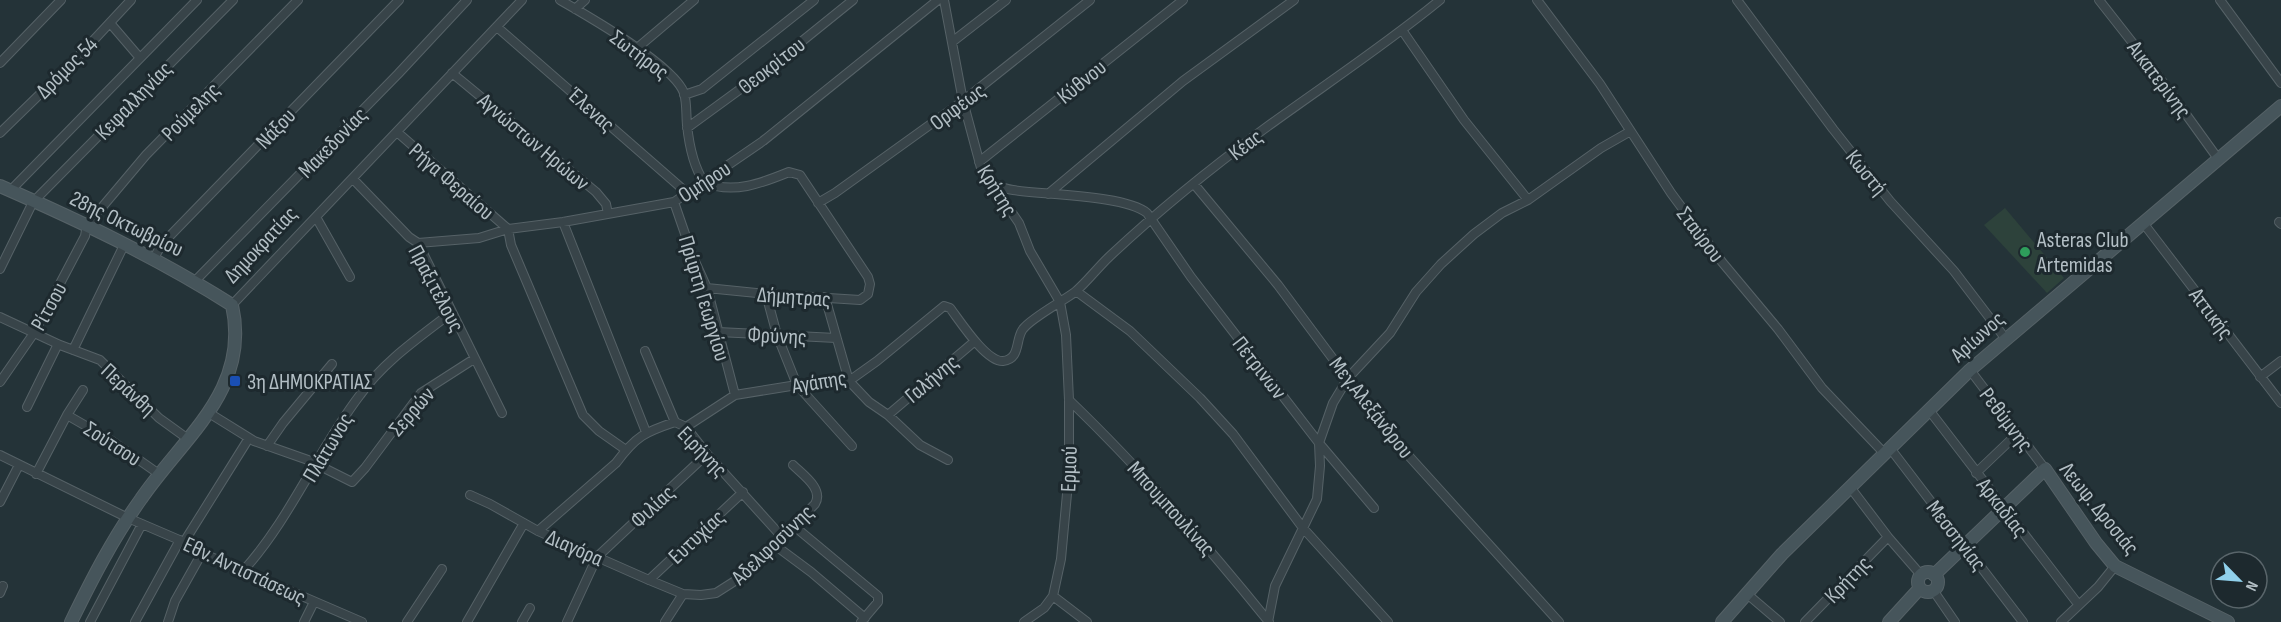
<svg xmlns="http://www.w3.org/2000/svg" width="2281" height="622" viewBox="0 0 2281 622" font-family="'Sofia Sans Condensed',sans-serif">
<style>
.green{fill:#2d423b}
.lines{fill:none;stroke-linecap:round;stroke-linejoin:round}
.street-casing{stroke:#566267;stroke-width:10}
.secondary-casing{stroke:#566267;stroke-width:14}
.street{stroke:#384449;stroke-width:8}
.secondary{stroke:#46555b;stroke-width:12}
.leisure-dot{fill:#2e9e5b;stroke:#1d292e;stroke-width:2}
.transit-dot{fill:#1a4fb4;stroke:#1d292e;stroke-width:2}
.labels{text-anchor:middle;stroke-width:6;stroke-linejoin:round;paint-order:stroke}
.street-label{font-size:22px;fill:#b3bfc5;stroke:#1d292e}
.poi-label{font-size:22px;fill:#b3bfc5;stroke:#1d292e;text-anchor:start}
</style>
<rect width="100%" height="100%" fill="#243338"/>
<path class="green" d="M2005 208 2064 278 2047 293 1984 225Z"/>
<g class="lines">
<defs>
<path id="street" d="M560 0C588 16 674 65 684 93 687 103 686 115 687 125 689 144 693 166 704 182 732 195 762 183 789 172L800 175 868 277 870 284 868 294 860 300 766 294 707 288
M944 0 963 101 981 168 1019 223 1030 251 1060 302 1066 335 1069 400V472L1061 559 1053 596 1044 608 1024 622
M1537 0 1600 84 1671 193 1722 262 1778 329 1822 388 1884 453
M1737 0 1833 129 1890 201 1954 271 2005 338
M2099 0 2154 70 2219 160
M2220 0 2281 83
M575 9 585 0
M110 23 140 58
M497 27 686 192
M1402 30 1464 120 1528 200
M952 42 1006 0
M636 49 694 0
M0 63 61 0
M452 73 596 192 606 204 608 214
M684 95 702 89 814 0
M687 128 765 71 853 0
M397 132 508 229 511 245 583 415 599 431 626 450
M0 133 77 58 131 0
M979 162 1183 0
M353 179 409 237 418 243 502 413
M990 183C998 186 1005 189 1013 190 1045 195 1125 195 1147 213L1191 277 1319 443 1374 508
M1194 184 1278 285 1389 434 1559 622
M10 191 197 0
M1048 194 1183 81 1294 0
M674 202 693 257 707 288 735 395
M818 203 835 193 963 101 1090 0
M316 217 350 277
M563 222 646 432
M2279 222 2281 224
M2144 224 2281 403
M418 243 479 238 508 229 563 222 674 202 763 141 938 0
M154 258 162 244 399 0
M0 269 33 202 233 0
M195 281 398 74 467 0
M1076 291 1130 331 1200 398 1233 434 1303 528 1388 622
M766 294 777 335 797 385 852 446
M825 297 849 381 869 402 888 415 920 445 948 460
M232 305 522 0
M0 317 60 345 100 360 159 418 188 439
M718 332 836 338
M73 350 125 243
M645 351 675 422 686 427 707 454 782 537
M1970 370 2045 469
M2260 377 2281 361
M0 382 34 333 85 236 87 225 146 155 298 0
M1069 400C1141 469 1206 544 1269 622
M27 407 58 344
M1929 410 2078 604
M209 413 254 441 308 460 352 482 365 468 421 393 474 359
M67 415 112 441 159 474
M888 415 975 341
M686 427 735 395 797 385 849 381 877 361 944 306 950 308C960 321 986 362 1003 361 1021 359 1015 339 1023 329 1031 318 1063 301 1075 292 1088 281 1098 267 1110 256 1158 211 1211 168 1264 129 1323 86 1384 46 1440 0
M267 446 283 423 332 364
M1890 448 2023 622
M0 455 128 518 184 542 202 553 362 622
M1976 473 2018 433
M36 474 67 415 83 390
M1850 487 1888 537 1921 575
M470 495 490 504 538 531 649 580 683 594 701 595 716 593 749 572 815 504C824 489 803 475 793 465
M0 502 19 465
M794 526 878 596V602L861 622
M538 531 616 463C636 436 645 432 675 422
M184 542 249 438
M776 546 811 572 865 618
M243 571C291 518 317 451 360 395 384 361 420 337 452 312
M649 580 743 492
M1933 590 1955 622
M0 593 3 586
M1746 593 1780 622
M1053 596 1087 622
M90 622 142 524
M135 622 180 540
M168 622 175 601 202 553
M304 622 314 602
M407 622 442 569
M467 622 524 523
M522 622 530 608
M567 622 597 557 707 454
M665 622 683 594
M1268 622 1275 586 1317 499 1320 466 1319 443 1333 403 1348 378 1390 333 1416 292 1441 264 1474 234 1502 213 1528 200 1601 148 1629 132
M1805 622 1888 537
M2061 622 2098 587 2115 566"/>
<path id="secondary" d="M0 186C80 221 158 258 232 305 251 390 184 436 141 499 113 538 92 579 71 622
M1918 582a10 10 0 1 1 20 0a10 10 0 1 1-20 0Z
M1934 575 2045 469 2096 543 2115 566 2228 622
M1722 622 1782 554 1970 370 2281 106
M1889 622 1920 588"/>
</defs>
<use href="#street" class="street-casing"/>
<use href="#secondary" class="secondary-casing"/>
<use href="#street" class="street"/>
<use href="#secondary" class="secondary"/>
</g>
<circle class="leisure-dot" cx="2025" cy="252" r="6"/>
<rect class="transit-dot" x="229" y="375" width="12" height="12" rx="3"/>
<g class="labels">
<g class="street-label">
<text transform="translate(640 54) rotate(37)" y="8">Σωτήρος</text>
<text transform="translate(771 65) rotate(-38)" y="8">Θεοκρίτου</text>
<text transform="translate(66 67) rotate(-45)" y="8">Δρόμος 54</text>
<text transform="translate(2160 79) rotate(53)" y="8">Αικατερίνης</text>
<text transform="translate(1081 81) rotate(-39)" y="8">Κύθνου</text>
<text transform="translate(133 100) rotate(-46)" y="8">Κεφαλληνίας</text>
<text transform="translate(957 106) rotate(-37)" y="8">Ορφέως</text>
<text transform="translate(592 109) rotate(42)" y="8">Έλενας</text>
<text transform="translate(190 111) rotate(-45)" y="8">Ρούμελης</text>
<text transform="translate(275 128) rotate(-46)" y="8">Νάξου</text>
<text transform="translate(534 141) rotate(40)" y="8">Αγνώστων Ηρώων</text>
<text transform="translate(332 142) rotate(-46)" y="8">Μακεδονίας</text>
<text transform="translate(1245 144) rotate(-38)" y="8">Κέας</text>
<text transform="translate(1867 172) rotate(51)" y="8">Κωστή</text>
<text transform="translate(452 181) rotate(41)" y="8">Ρήγα Φεραίου</text>
<text transform="translate(704 181) rotate(-33)" y="8">Ομήρου</text>
<text transform="translate(998 190) rotate(58)" y="8">Κρήτης</text>
<text transform="translate(127 223) rotate(26)" y="8">28ης Οκτωβρίου</text>
<text transform="translate(1701 234) rotate(53)" y="8">Σταύρου</text>
<text transform="translate(260 244) rotate(-47)" y="8">Δημοκρατίας</text>
<text transform="translate(437 288) rotate(62)" y="8">Πραξιτέλους</text>
<text transform="translate(794 296) rotate(4)" y="8">Δήμητρας</text>
<text transform="translate(705 298) rotate(73)" y="8">Πρίφτη Γεωργίου</text>
<text transform="translate(48 306) rotate(-61)" y="8">Ρίτσου</text>
<text transform="translate(2212 313) rotate(53)" y="8">Αττικής</text>
<text transform="translate(777 335) rotate(3)" y="8">Φρύνης</text>
<text transform="translate(1977 336) rotate(-42)" y="8">Αρίωνος</text>
<text transform="translate(1260 367) rotate(52)" y="8">Πέτρινων</text>
<text transform="translate(931 378) rotate(-40)" y="8">Γαλήνης</text>
<text transform="translate(819 381) rotate(-9)" y="8">Αγάπης</text>
<text transform="translate(129 389) rotate(43)" y="8">Περάνθη</text>
<text transform="translate(1372 407) rotate(52)" y="8">Μεγ.Αλεξάνδρου</text>
<text transform="translate(411 411) rotate(-49)" y="8">Σερρών</text>
<text transform="translate(2007 419) rotate(53)" y="8">Ρεθύμνης</text>
<text transform="translate(113 443) rotate(33)" y="8">Σούτσου</text>
<text transform="translate(327 447) rotate(-59)" y="8">Πλάτωνος</text>
<text transform="translate(703 451) rotate(46)" y="8">Ειρήνης</text>
<text transform="translate(1068 469) rotate(-88)" y="8">Ερμού</text>
<text transform="translate(652 506) rotate(-43)" y="8">Φιλίας</text>
<text transform="translate(2003 507) rotate(52)" y="8">Αρκαδίας</text>
<text transform="translate(1172 508) rotate(48)" y="8">Μπουμπουλίνας</text>
<text transform="translate(2100 508) rotate(51)" y="8">Λεωφ. Δροσιάς</text>
<text transform="translate(1957 535) rotate(52)" y="8">Μεσσηνίας</text>
<text transform="translate(696 536) rotate(-43)" y="8">Ευτυχίας</text>
<text transform="translate(772 544) rotate(-44)" y="8">Αδελφοσύνης</text>
<text transform="translate(575 547) rotate(24)" y="8">Διαγόρα</text>
<text transform="translate(245 570) rotate(25)" y="8">Εθν. Αντιστάσεως</text>
<text transform="translate(1847 579) rotate(-46)" y="8">Κρήτης</text>
</g>
<g class="poi-label">
<text x="2037" y="247">Asteras Club<tspan x="2037" dy="25">Artemidas</tspan></text>
<text x="247" y="389">3η ΔΗΜΟΚΡΑΤΙΑΣ</text>
</g>
</g>
<g transform="translate(2239 580) rotate(115)"><circle r="28" fill="#1d292e" stroke="#59656a" stroke-width="1.5"/>
<path d="M0-4.5L10 22L0 15L-10 22Z" fill="#90d1ec"/>
<text y="-9" font-size="16" font-weight="bold" text-anchor="middle" fill="#b3bfc5">N</text>
</g>
</svg>
